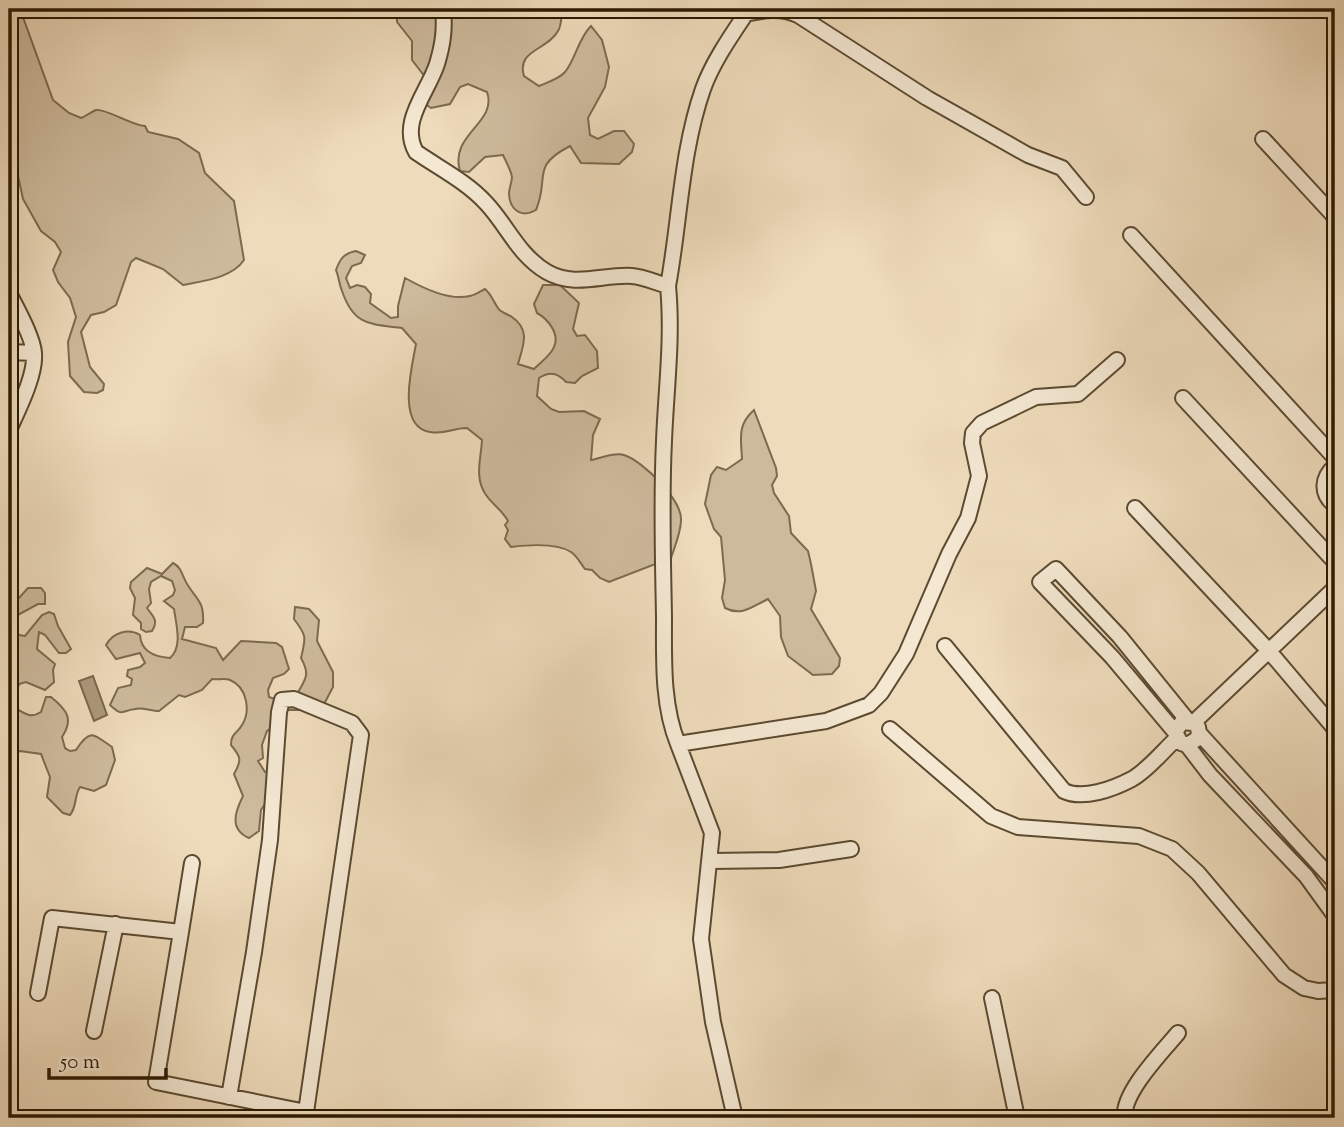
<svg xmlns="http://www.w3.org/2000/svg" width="1344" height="1127" viewBox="0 0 1344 1127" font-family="'Sorts Mill Goudy',serif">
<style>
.green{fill:#cdba9c;stroke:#7c6a4f;stroke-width:2}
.water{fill:#ac997c;stroke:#78664b;stroke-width:2}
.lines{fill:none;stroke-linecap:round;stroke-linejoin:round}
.minor-casing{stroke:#5c4a30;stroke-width:18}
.minor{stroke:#f4e8d3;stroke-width:14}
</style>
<rect width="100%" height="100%" fill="#eedbbb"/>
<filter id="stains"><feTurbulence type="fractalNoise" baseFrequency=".00286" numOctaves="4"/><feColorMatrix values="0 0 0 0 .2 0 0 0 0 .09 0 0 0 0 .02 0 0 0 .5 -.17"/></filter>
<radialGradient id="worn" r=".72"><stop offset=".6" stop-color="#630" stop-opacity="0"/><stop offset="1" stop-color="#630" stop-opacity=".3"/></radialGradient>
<path class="green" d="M9 9H20L53 100 69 113 81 118C86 116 91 112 96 110 105 108 131 125 145 126L148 132 178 139 199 153 205 173 234 201 244 260C232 278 203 281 183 285L163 269 136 258 131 262 116 305 104 312 91 315 81 332 90 367 104 384 103 390 97 393 84 392 70 376 68 342 76 317 70 298 58 282 53 270 61 252 55 242 41 231 23 199 18 176 9 167Z
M401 9H562C561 16 562 25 558 31 548 50 516 50 524 76L539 86C548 82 559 79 565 72 576 58 578 39 591 26L602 40 609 67 605 87 588 118 590 135 598 139 614 131H624L634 144 632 152 619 164 581 163 570 146C530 167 550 176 536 210 522 218 510 211 509 194 509 188 512 182 512 177 511 170 506 162 503 155L485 157 469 172 460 171C449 134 498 123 487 92L468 84 460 87 450 104 431 108 424 103 432 86 412 60V41L397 22V13Z
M356 251 365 255 361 263 352 266 346 278 350 288 357 285 365 287 371 294 370 303 391 318 398 317V306L405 278C423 288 449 301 470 296 475 295 481 291 485 289 492 295 493 301 498 308 501 313 508 314 512 317 531 330 523 346 518 364L534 369C540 363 551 355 554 347 560 334 548 319 537 313L534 304 543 285H560L579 303 573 329 577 336 585 335 597 351 598 368 582 376 575 383 566 382C558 373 550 371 539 378L537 396 551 409 559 412 584 411 600 419 593 435 591 460C601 458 615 452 624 455 643 461 682 500 681 520 681 532 675 546 671 558L609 582 600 578 592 570 585 569C581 564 577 556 571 552 557 543 527 545 511 547L505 539 508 530 505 525 508 521C502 510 493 505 486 495 474 478 481 459 482 440L467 428C452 428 445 435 430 432 396 427 412 366 416 344L402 328C370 324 354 326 342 291 339 284 339 277 336 270 340 259 344 253 356 251Z
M754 410 776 468 777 476 772 485 774 493 789 516 791 533 808 551 811 564 816 591 811 609 840 658 839 666 832 674 813 675 788 656 781 637 780 616 768 599C753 606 742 617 725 608L722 598 725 580 721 537 714 529 705 504 711 475 717 467 726 470 742 459C741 438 737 425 754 410Z
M173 563C183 568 182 578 189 587 199 602 204 603 203 623L197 627H185L182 639 216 648 223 660 241 641 276 643 282 647 289 669 284 674 273 678 268 690 269 697 283 702 296 696C305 679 311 676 301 658 306 637 307 636 294 619L295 607 309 609 319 620 317 641 333 672V687L323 706 318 710H286L275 716 269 730 267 731 262 745 263 758 258 761 265 772 279 776 280 782 261 810 259 831 249 838C229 829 235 812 243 796L234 774C242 760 241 757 231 745 231 733 237 734 242 725 251 711 247 687 230 680 226 678 217 680 212 679L202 690 185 697 179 695 159 711C151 711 142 707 135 709 120 711 123 717 110 705L118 688 131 685 132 679 127 676 128 670 140 667 145 663 140 653 116 659 106 645C113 632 129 628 140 635 141 652 156 657 170 658 183 647 176 624 174 609L164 601 173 595 175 590 172 581 161 576 151 582 149 589 151 603 147 608C153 616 159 621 152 631L146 632 141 629V623L133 615 135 598 130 588 131 582 147 568 162 574Z
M28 588H41L45 593V604H38L14 617 12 623 19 635 25 636 42 615 49 612 54 614 58 626 71 649 66 653H59L45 635 39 632 37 649 55 664 53 670 54 682 45 690 26 682 19 684 16 695 17 709C27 715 31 718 41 712L46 697H51C67 710 74 719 62 737L65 748 70 751 76 750C90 728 93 734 112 747L115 760 106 785 94 791 80 787C74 796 77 807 70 815L63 813 47 797 50 777 41 754 20 751 14 754 13 766 16 772 9 790V596L19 598Z"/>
<path class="water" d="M93 676 107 715 94 721 79 681Z"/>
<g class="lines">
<defs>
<path id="minor" d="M443 9C445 29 443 44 437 64 428 92 399 122 416 152 439 168 467 182 486 203 507 225 518 255 547 272 575 288 603 274 632 276 644 277 657 283 668 286 673 338 666 389 664 441 661 500 663 559 664 617 664 659 662 705 678 744L826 721 869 705 881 693 906 654 949 554 968 518 979 476 972 443 973 433 982 423 1036 397 1078 394 1117 360
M745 14C764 10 780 7 798 15L927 98 1028 155 1062 168 1086 197
M1263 139 1335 217
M1131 235 1335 458
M668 286C680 221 681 152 703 89 713 61 733 33 749 9
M9 293C16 307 33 337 34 353 36 375 18 410 9 430
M9 352 34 353
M1183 398 1335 562
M1335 466C1322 477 1320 494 1335 505
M1135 508 1269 651 1335 729
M945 646 1064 791C1083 800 1113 789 1132 779 1148 770 1163 751 1177 738
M1193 723 1335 588
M890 729 991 816 1018 827 1139 836 1172 849 1198 873 1284 975 1304 988 1318 991 1335 990
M1175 732 1112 657 1040 582 1056 569 1120 637 1188 721
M1199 733 1197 739 1187 745 1181 743 1175 732 1182 722 1193 723 1198 727 1199 733 1335 882
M678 744 712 833 701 939 713 1022 735 1118
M1187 745 1210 775 1306 876 1335 916
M711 861 779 860 851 849
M181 932 192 863
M38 993 52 918 181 932 156 1082 306 1112 304 1118
M992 998 1017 1118
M94 1031 116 924
M229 1097 254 952 270 840 279 712 282 700 294 699 352 723 361 735 306 1112
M1125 1118C1121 1094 1162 1052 1178 1033"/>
</defs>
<use href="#minor" class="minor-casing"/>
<use href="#minor" class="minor"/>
</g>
<rect width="1344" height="1127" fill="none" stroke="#eedbbb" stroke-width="35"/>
<rect x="10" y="10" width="1323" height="1106" fill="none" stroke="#2b1a02" stroke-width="3.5"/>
<rect x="18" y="18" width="1309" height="1092" fill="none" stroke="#2b1a02" stroke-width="2"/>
<path d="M49 1068v10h117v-10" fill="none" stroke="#2b1a02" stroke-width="3.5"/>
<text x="60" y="1068" font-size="21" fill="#2b1a02" stroke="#f4e8d3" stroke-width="5" paint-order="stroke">50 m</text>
<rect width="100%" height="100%" filter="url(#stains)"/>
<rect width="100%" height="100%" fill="url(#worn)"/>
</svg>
